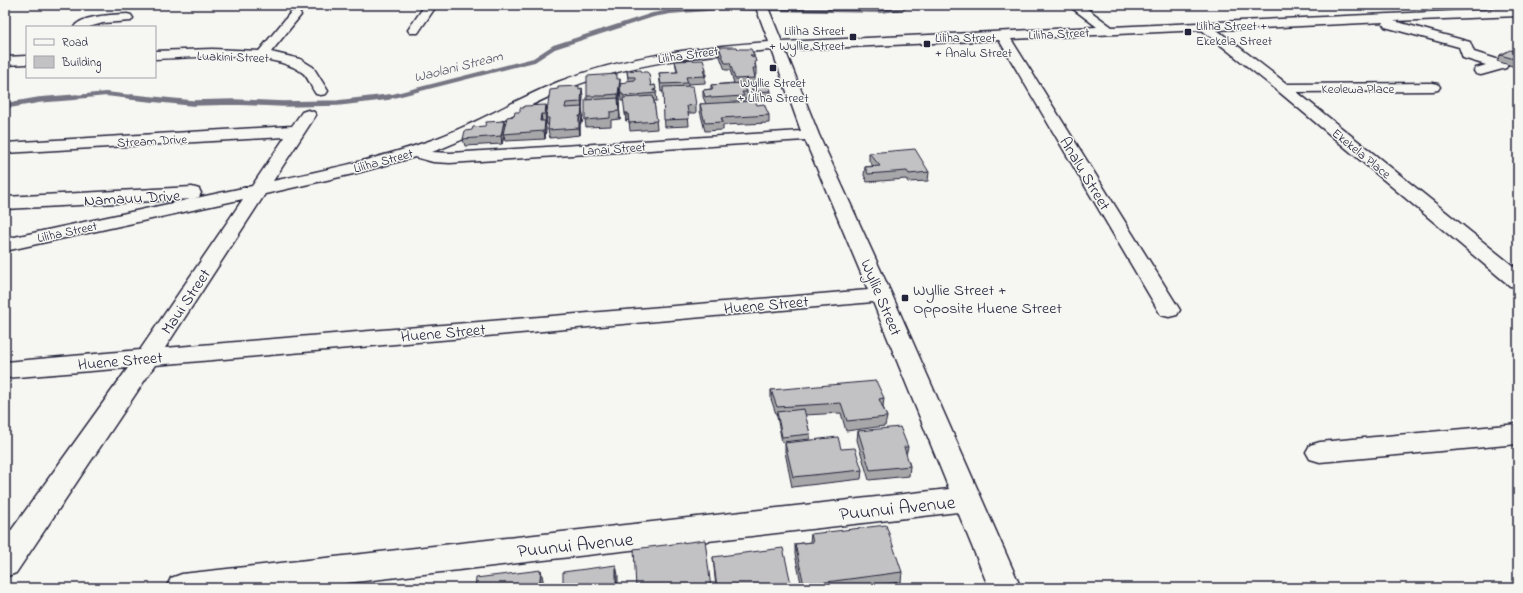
<svg xmlns="http://www.w3.org/2000/svg" width="1523" height="593" viewBox="0 0 1523 593" font-family="'Indie Flower',sans-serif">
<style>
.lines{fill:none;stroke-linecap:round;stroke-linejoin:round}
.stream-far1{stroke:#757583;stroke-width:4}
.stream{stroke:#757583;stroke-width:5.5}
.minor-casing{stroke:#22223b;stroke-width:3}
.minor{fill:#f6f6f2;fill-rule:evenodd}
.wall{fill:#a7a7a9;stroke:#22223b}
.shaded-wall{fill:#888889;stroke:#22223b}
.building{fill:#c2c2c4;stroke:#22223b}
.poi-dot{fill:#22223b;stroke:#f6f6f2;stroke-width:1.5}
.labels{text-anchor:middle;stroke-width:3;stroke-linejoin:round;paint-order:stroke}
.far-poi-label{font-size:13px;fill:#22223b;stroke:#f6f6f2;text-anchor:start}
.far-street-label{font-size:13px;fill:#22223b;stroke:#f6f6f2}
.far-water-label{font-size:14px;font-style:italic;fill:#535365;stroke:#f6f6f2}
.street-label{font-size:16px;fill:#22223b;stroke:#f6f6f2}
.poi-label{font-size:16px;fill:#22223b;stroke:#f6f6f2;text-anchor:start}
.near-street-label{font-size:19px;fill:#22223b;stroke:#f6f6f2}
</style>
<rect width="100%" height="100%" fill="#f6f6f2"/>
<filter id="ink" filterUnits="userSpaceOnUse"><feTurbulence type="fractalNoise" baseFrequency=".025" numOctaves="2"/><feDisplacementMap in="SourceGraphic" scale="8" xChannelSelector="R" yChannelSelector="G"/><feConvolveMatrix kernelMatrix="1 2 1 2 8 2 1 2 1" color-interpolation-filters="sRGB"/></filter>
<g filter="url(#ink)">
<g class="lines">
<path class="stream-far1" d="M66 98 106 94 140 98
M385 98 534 60 554 47 653 15 670 12 719 8 881 11 904 8 908 5"/>
<path class="stream" d="M131 97 192 103 234 102 283 104 338 103 389 97
M5 106 39 100 77 97"/>
<defs>
<path id="minor" d="M425 5H437L418 33H410L408 30Z
M755 5H767L782 42 1097 27 1068 5H1082L1112 27 1518 8V16L1394 21 1470 42 1474 52 1506 62 1508 65 1506 68 1481 75 1476 74 1474 71 1476 68 1486 65 1463 58 1459 47 1385 27 1383 24 1384 22 1217 30 1287 84 1433 83 1438 84 1440 87 1438 90 1433 91 1297 92 1518 270V287L1510 286 1278 91 1202 30 1011 39 1180 310 1177 315 1169 317 1161 315 1158 310 999 40 785 50 819 135 892 295 1021 588H989L958 512 303 588H166L171 578 182 574 949 489 873 302 155 365 16 573 5 577V539L128 368 5 378V362L140 350 243 199 5 251V239L252 186 285 137 5 153V143L292 126 302 112 308 110 314 112 316 115 273 181C325 170 378 159 429 141 473 126 514 100 558 82 625 56 697 47 769 42ZM772 50 801 131 450 153 432 152C480 135 522 107 569 88 634 62 703 55 772 50ZM805 140 868 290 165 348 265 194 353 174 415 157 433 162 450 163Z
M295 11 299 12 301 15 271 52 300 59 313 67 328 91 326 94 321 95 316 94C311 88 309 78 303 73 273 49 193 58 155 59V51L212 49 259 51 291 12Z
M127 14 131 15 133 18 131 21 103 23 89 27H74C82 15 113 15 127 14Z
M27 56V64L5 65V57Z
M192 187 199 189 201 193 199 197 192 199 5 209V197Z
M1518 424V444L1320 462 1310 459 1306 452 1310 445 1320 442Z"/>
</defs>
<use href="#minor" class="minor-casing"/>
<use href="#minor" class="minor"/>
</g>
<path class="wall" d="M1518 32V38L1515 37Z
M719 47 738 49 754 55 756 68V75H755V84L771 91V95L754 96 751 88V85H745L747 92 748 99H744V102L757 105 769 115V123L723 125V130L705 131 700 111V104H706L703 97V90L711 89V85L734 83 730 70H725L719 54Z
M1518 52V68L1497 61 1500 55Z
M675 61 706 76H705V83L688 84V86L696 105V113H688L689 126 665 127 663 91 661 92 659 73 677 72Z
M627 71 642 72 651 86 655 85 657 101H654L657 129 630 131 629 120 626 121 624 101H621L620 88 619 101 620 119 611 120V126L586 127 585 120 587 100V96L617 79 620 84 626 83 628 80Z
M579 89 583 96 582 109 583 115 582 123H580V135L550 138 548 130 549 125H547L546 120V121H545L546 129 545 139 505 141 504 136 502 144 465 146 463 139 505 126 514 116 547 110Z
M869 153 929 172 928 181 908 182 906 179 867 182 864 175 865 167 873 166 869 161Z
M771 390 884 398 883 407 887 417 885 426 846 431 841 413 805 415 810 434V439L782 442 777 417 771 399Z
M858 431 908 447 906 455 910 466 909 476 869 480 857 440Z
M785 443 841 449 862 470 861 479 792 487 785 452Z
M811 534 902 572 901 582 856 588H802L795 554V544L810 542Z
M713 557 792 588H716Z"/>
<path class="shaded-wall" d="M706 69V76H705L703 70Z
M620 79V86L619 101 620 119 618 94Z
M582 88 583 96 582 109 583 115 582 123 581 116 582 108 581 102Z
M546 105 547 112 546 118V121L545 114Z
M625 113H628L629 120 626 121Z
M541 114 542 121H540Z
M579 116 580 123V135L579 128Z
M504 121 506 128 503 134 504 136 502 144 501 136Z
M545 121 546 129 545 139 544 131Z
M616 565 618 575V588H616Z
M541 570 543 580V588H539Z"/>
<path class="building" d="M719 47H737L738 49H751L754 55H750L755 58 756 62H754L756 68H753L755 78 735 79 730 63H725Z
M1510 50 1518 52V60L1500 55Z
M703 60 706 69 703 70 705 76 686 77 688 83 661 84 659 73 678 72 675 61Z
M641 70 642 72H647L649 74 651 86 655 85 656 89 653 90V91H656L657 93 623 96V94H621L620 84 626 83V81L635 80V77H628L627 71Z
M617 74V79H620L618 94 606 95V96H587V76Z
M743 83 747 92H742L744 96 711 98 710 96 705 97 703 90 713 89 711 85Z
M768 83 771 91 754 92 751 84Z
M579 86V89L582 88 581 102 566 103 565 108 582 107 581 116H579V128L548 130 549 118H546L550 90 558 89V87Z
M693 86 696 105 687 106 689 119 664 120 663 87Z
M653 96 657 121 629 123 628 113H625L623 98Z
M618 98 619 111 610 112V118L585 120V100Z
M755 101 757 105 764 104 769 115 721 118 723 122 705 123 700 104Z
M546 105 545 114H541L540 121H545L544 131 503 134 507 117 514 116 515 112H520V108H524V106Z
M504 121 501 136 463 139 465 131 472 130 473 127 485 126 486 122Z
M915 149 929 172 909 174 907 171 868 174 865 167 880 166 869 153Z
M876 381 884 398 879 399 887 417 847 421 841 403 777 407 771 390Z
M804 409 810 434 782 437 777 412Z
M900 427 908 447H904L910 466 870 470 858 431Z
M838 437 841 449 855 448 862 470 793 477 785 443Z
M886 525 902 572 804 585 795 544 813 542 811 534Z
M705 540 711 588H636L634 549Z
M783 548 792 588H717L713 557Z
M616 565V588H563V572Z
M541 570 539 588H475L476 578Z"/>
</g>
<g class="poi-dot">
<rect x="1184" y="28" width="8" height="8" rx="2"/>
<rect x="849" y="33" width="8" height="8" rx="2"/>
<rect x="923" y="40" width="8" height="8" rx="2"/>
<rect x="769" y="64" width="8" height="8" rx="2"/>
<rect x="901" y="294" width="8" height="8" rx="2"/>
</g>
<g class="labels">
<g class="far-poi-label">
<text x="1196" y="30">Liliha Street +<tspan x="1196" dy="15">Ekekela Street</tspan></text>
<text x="845" y="35" text-anchor="end">Liliha Street<tspan x="845" dy="15">+ Wyllie Street</tspan></text>
<text x="935" y="42">Liliha Street<tspan x="935" dy="15">+ Analu Street</tspan></text>
<text x="773" y="87" text-anchor="middle">Wyllie Street<tspan x="773" dy="15">+ Liliha Street</tspan></text>
</g>
<g class="far-street-label">
<text transform="translate(1059 33) rotate(-3)" y="5">Liliha Street</text>
<text transform="translate(688 54) rotate(-8)" y="5">Liliha Street</text>
<text transform="translate(233 56) rotate(2)" y="5">Luakini Street</text>
<text x="1358" y="93">Keolewa Place</text>
<text transform="translate(152 140) rotate(-3)" y="5">Stream Drive</text>
<text transform="translate(614 148) rotate(-4)" y="5">Lanai Street</text>
<text transform="translate(1362 153) rotate(39)" y="5">Ekekela Place</text>
<text transform="translate(383 160) rotate(-15)" y="5">Liliha Street</text>
<text transform="translate(67 231) rotate(-12)" y="5">Liliha Street</text>
</g>
<g class="far-water-label">
<text transform="translate(458 66) rotate(-14)" y="5">Waolani Stream</text>
</g>
<g class="street-label">
<text transform="translate(1086 173) rotate(59)" y="6">Analu Street</text>
<text transform="translate(132 197) rotate(-3)" y="6">Namauu Drive</text>
<text transform="translate(882 297) rotate(67)" y="6">Wyllie Street</text>
<text transform="translate(185 301) rotate(-56)" y="6">Maui Street</text>
<text transform="translate(766 304) rotate(-5)" y="6">Huene Street</text>
<text transform="translate(443 332) rotate(-5)" y="6">Huene Street</text>
<text transform="translate(120 360) rotate(-5)" y="6">Huene Street</text>
</g>
<g class="poi-label">
<text x="913" y="295">Wyllie Street +<tspan x="913" dy="18">Opposite Huene Street</tspan></text>
</g>
<g class="near-street-label">
<text transform="translate(897 507) rotate(-6)" y="7">Puunui Avenue</text>
<text transform="translate(575 544) rotate(-6)" y="7">Puunui Avenue</text>
</g>
</g>
<rect width="1523" height="593" fill="none" stroke="#f6f6f2" stroke-width="20"/>
<rect x="10" y="10" width="1503" height="573" fill="none" stroke="#22223b" stroke-width="1.5" filter="url(#ink)"/>
<rect x="26" y="26" width="130" height="52" fill="#f6f6f2" stroke="#a1a1a9"/>
<rect x="34" y="39" width="20" height="6" fill="#f6f6f2" stroke="#a1a1a9"/>
<text x="62" y="46" font-size="12" fill="#22223b">Road</text>
<rect x="34" y="56" width="20" height="12" fill="#c2c2c4" stroke="#a1a1a9"/>
<text x="62" y="66" font-size="12" fill="#22223b">Building</text>
</svg>
